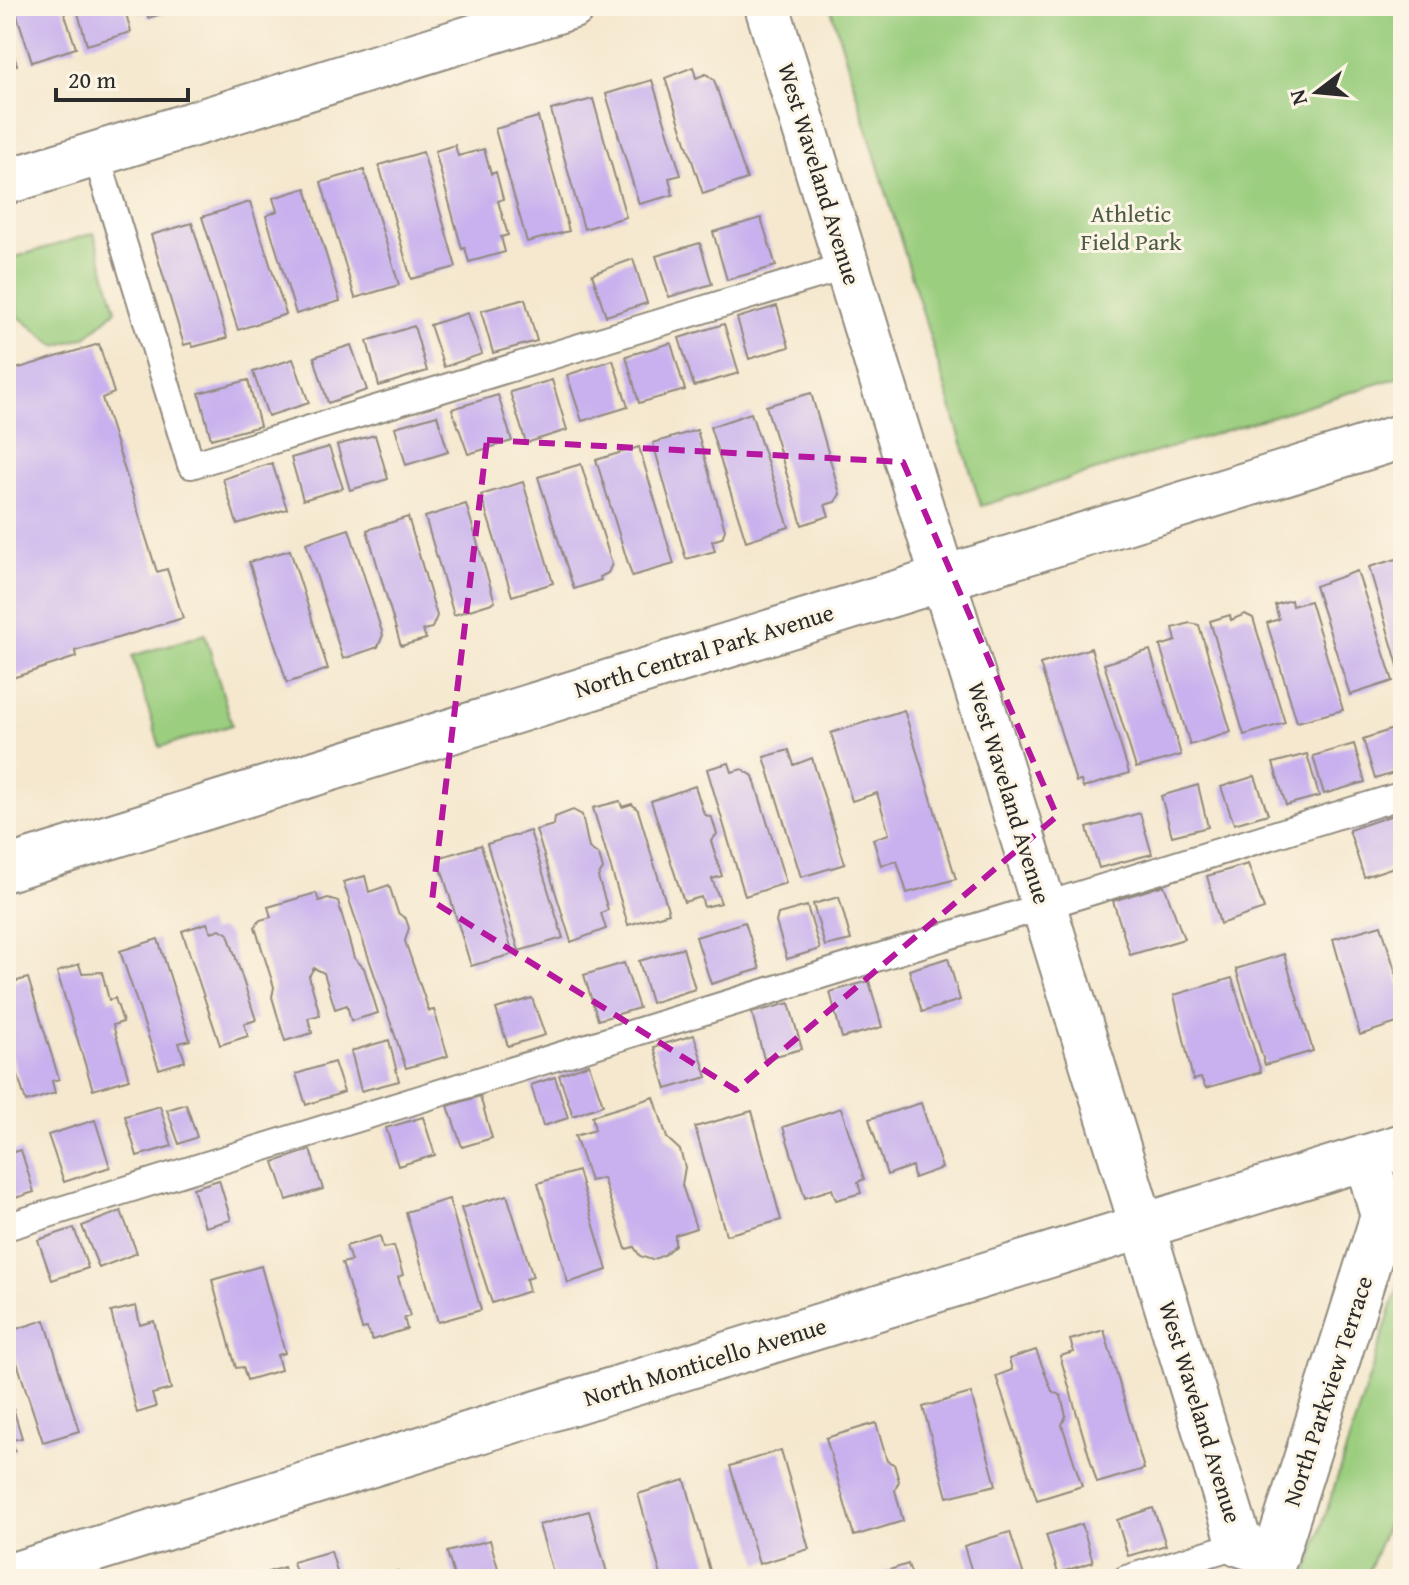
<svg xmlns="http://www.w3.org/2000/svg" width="1409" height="1585" viewBox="0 0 1409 1585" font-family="'Gentium Book Plus',serif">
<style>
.green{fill:#9bce7f;stroke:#637c55;stroke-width:2}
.building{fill:#c8b1ee}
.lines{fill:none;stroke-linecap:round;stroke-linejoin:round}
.service-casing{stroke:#908a7d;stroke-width:30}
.minor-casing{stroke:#908a7d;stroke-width:48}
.service{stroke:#fff;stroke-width:26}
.minor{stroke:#fff;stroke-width:44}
.marked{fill:none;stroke:#b5179e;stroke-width:6;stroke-dasharray:16 10;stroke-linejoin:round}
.labels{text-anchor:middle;stroke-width:6;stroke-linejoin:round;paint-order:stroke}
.street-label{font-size:24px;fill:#2b2b2b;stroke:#fcf5e5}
.park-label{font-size:24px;fill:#4d5c44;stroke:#fcf5e5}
</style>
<rect width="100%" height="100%" fill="#fcf5e5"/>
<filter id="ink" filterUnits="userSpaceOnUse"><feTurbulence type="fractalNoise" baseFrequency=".0125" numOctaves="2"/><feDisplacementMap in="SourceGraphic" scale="16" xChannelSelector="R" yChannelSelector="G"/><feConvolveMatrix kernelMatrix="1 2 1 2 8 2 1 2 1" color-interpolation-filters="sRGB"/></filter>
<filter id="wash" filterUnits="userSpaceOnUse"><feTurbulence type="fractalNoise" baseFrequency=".006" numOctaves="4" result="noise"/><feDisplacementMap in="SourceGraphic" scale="32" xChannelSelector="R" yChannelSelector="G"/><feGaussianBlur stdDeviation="1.8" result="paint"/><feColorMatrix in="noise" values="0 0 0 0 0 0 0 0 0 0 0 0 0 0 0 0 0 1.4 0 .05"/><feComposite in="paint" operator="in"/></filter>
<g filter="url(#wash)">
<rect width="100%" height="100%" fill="#f5e8cf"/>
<path class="green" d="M830 6H1403V376L981 506Z
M94 233 116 310 86 337 56 346 19 317 6 260Z
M205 634 232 725 160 747 132 656Z
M1403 1271V1486L1365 1579H1305Z"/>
<g id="blocks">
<path class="building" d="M14 6H62L76 48 32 62Z
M76 6H124L131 32 87 45Z
M137 6H169L171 11 148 18 147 12 140 14Z
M6 31 17 65 6 68Z
M693 67 696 78 706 74 714 80 747 179 703 194 665 78Z
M652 80 681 175 669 178 673 195 639 204 606 94Z
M593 99 626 217 584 229 551 110Z
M538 117 569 231 527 242 495 129Z
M455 145 458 156 484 149 491 174 496 172 503 199 498 201 508 235 501 237 505 252 469 262 465 248 462 249 435 151Z
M423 152 456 267 411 279 379 165Z
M364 170 399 285 355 298 321 182Z
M306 188 340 301 296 314 266 216 277 211 273 198Z
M250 202 286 314 238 330 202 217Z
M761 218 776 266 727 280 713 232Z
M192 223 227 338 193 347 191 343 184 345 151 235Z
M700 243 712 284 669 297 656 256Z
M633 259 647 303 606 316 592 274Z
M525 299 537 341 493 353 481 311Z
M777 306 789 347 749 359 737 318Z
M468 313 482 354 444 367 430 325Z
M724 324 739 373 694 386 679 338Z
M414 326 427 371 379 386 367 341Z
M671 343 685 390 639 403 626 356Z
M99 344 114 393 102 398 157 572 167 569 183 618 75 651 76 657 6 680V372Z
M351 345 367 390 328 403 314 357Z
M293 359 309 403 268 416 253 372Z
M613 360 628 407 582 421 567 375Z
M248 380 260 426 211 439 199 393Z
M552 380 567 430 526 443 510 392Z
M811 393 840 494 835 502 825 505 829 516 802 525 766 406Z
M498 395 512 441 468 454 452 409Z
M751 413 789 527 746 541 710 427Z
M437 415 448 452 406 465 395 427Z
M697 430 725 530 722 538 712 541 715 551 686 559 653 443Z
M375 435 388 479 350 490 337 445Z
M329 447 343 488 303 500 291 458Z
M639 447 674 564 632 576 596 460Z
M272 463 287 509 237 524 223 479Z
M581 464 612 564 608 573 600 577 601 580 574 589 538 477Z
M523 482 553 583 512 596 481 495Z
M466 504 495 602 454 615 425 517Z
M408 517 437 616 432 628 423 630 426 639 401 646 367 530Z
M349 529 383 635 378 647 343 659 306 543Z
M290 550 328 669 287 683 249 562Z
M1403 557V679H1402L1369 567Z
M1357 571 1393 681 1350 695 1315 586Z
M1291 600 1292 606 1310 601 1343 710 1297 722 1267 623 1279 619 1275 605Z
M1245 614 1253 618 1285 723 1244 735 1210 621 1230 615 1231 620Z
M1190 623 1199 625 1231 732 1190 745 1160 646 1176 641 1173 628Z
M1091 648 1129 773 1083 788 1081 781 1076 782 1040 664Z
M1150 650 1181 755 1136 768 1104 664Z
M904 710 956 879 907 893 897 861 881 865 873 839 889 834 877 793 852 801 831 733Z
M1402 726 1403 770 1375 779 1363 739Z
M1354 744 1365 782 1324 794 1313 756Z
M789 750 794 765 812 758 845 864 801 877 764 757Z
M1307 754 1319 796 1286 805 1273 763Z
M729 763 732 772 742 769 753 776 786 883 745 896 707 769Z
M1255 776 1268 814 1234 824 1221 787Z
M1198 785 1208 827 1172 836 1161 796Z
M695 786 704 814 712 818 717 834 711 841 722 876 712 879 721 903 704 907 701 897 684 902 651 801Z
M620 801 622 807 632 804 638 810 669 913 628 925 593 808Z
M573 810 582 815 589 848 599 855 603 869 598 877 608 910 601 913 606 929 571 942 536 830 554 825 555 817Z
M1140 813 1152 854 1099 868 1087 828Z
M1393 815 1403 844V864L1364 877 1349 830Z
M530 831 563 938 519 951 487 844Z
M481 845 513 954 471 966 438 858Z
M1248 864 1264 909 1220 924 1207 876Z
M365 876 369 892 389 885 398 913 406 919 409 928 405 941 429 1011 434 1010 448 1056 406 1068 343 882Z
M1164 885 1184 939 1130 955 1113 901Z
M316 893 319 901 328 898 338 901 354 958 364 968 378 1013 351 1021 347 1005 335 1009 324 973 314 968 309 976 320 1015 308 1018 312 1033 285 1041 272 997 274 987 255 927 260 920 271 917 268 907Z
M839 897 851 940 825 946 813 904Z
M807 906 820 949 787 959 776 922 778 914Z
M745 922 760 969 711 984 696 937Z
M207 923 211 932 220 929 228 934 256 1020 244 1024 248 1036 220 1045 182 931Z
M1381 925 1403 996V1021L1360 1035 1333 939Z
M158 939 190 1040 179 1043 185 1061 159 1069 120 951Z
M683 948 695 989 651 1003 639 961Z
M1284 954 1313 1051 1265 1065 1236 969Z
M948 958 960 1000 922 1012 909 970Z
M624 963 639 1008 598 1020 584 975Z
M79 964 82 973 102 972 109 1000 115 998 123 1022 113 1025 129 1079 93 1090 57 972Z
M28 978 59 1079 52 1081 55 1093 26 1102 6 1037V984Z
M1232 978 1261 1072 1206 1088 1201 1078 1193 1080 1174 995Z
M869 981 882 1027 842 1038 830 992Z
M532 998 545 1035 508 1046 496 1009Z
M789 1003 802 1049 764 1059 752 1013Z
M694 1035 707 1077 666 1089 654 1047Z
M389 1040 399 1081 361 1091 351 1051Z
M334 1062 344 1092 306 1105 296 1074Z
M589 1064 603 1105 573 1116 559 1075Z
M555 1077 568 1118 543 1126 531 1085Z
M480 1096 492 1138 462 1147 448 1106Z
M654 1097 667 1138 680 1150 685 1167 682 1185 696 1228 675 1235V1245L664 1255 652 1260 640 1256 634 1247 626 1249 603 1178 590 1181 575 1136 595 1130 592 1116Z
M921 1103 942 1168 914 1178 912 1166 887 1175 869 1119Z
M186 1104 197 1137 179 1144 167 1110Z
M160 1106 172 1146 137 1156 125 1116Z
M841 1108 864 1179 858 1182 861 1193 836 1200 832 1189 805 1198 783 1127Z
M752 1111 781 1220 726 1235 695 1127Z
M423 1117 435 1155 398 1166 386 1128Z
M95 1120 110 1167 64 1182 48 1135Z
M21 1150 34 1192 6 1201V1154Z
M310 1150 323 1189 287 1200 274 1162Z
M578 1171 607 1270 568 1283 538 1183Z
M219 1180 231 1220 205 1227 193 1188Z
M507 1195 533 1277 526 1279 529 1291 492 1303 461 1208Z
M449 1199 481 1310 438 1322 406 1212Z
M121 1211 137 1253 99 1268 82 1226Z
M74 1228 88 1268 52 1280 38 1240Z
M380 1236 383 1248 394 1246 403 1275 398 1277 410 1316 404 1318 407 1329 372 1340 367 1328 362 1329 342 1263 351 1261 346 1246Z
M261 1266 285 1353 277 1355 281 1370 247 1380 243 1367 236 1368 212 1280Z
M136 1306 140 1325 154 1321 171 1389 152 1394 156 1407 137 1413 111 1312Z
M45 1320 79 1431 43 1442 7 1332Z
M1104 1330 1144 1469 1097 1483 1060 1356 1074 1352 1070 1340Z
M1036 1350 1052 1391 1061 1396 1066 1416 1062 1425 1082 1486 1037 1500 996 1376 1012 1370 1009 1359Z
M7 1388 22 1438 12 1440 15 1451 6 1454Z
M971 1393 996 1485 947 1497 923 1407Z
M876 1423 887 1461 894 1464 899 1481 895 1490 903 1521 854 1536 826 1438Z
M781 1450 809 1549 759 1564 730 1466Z
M685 1480 712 1578 662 1579 638 1494Z
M1153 1508 1166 1545 1128 1556 1117 1520Z
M589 1511 609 1579H555L539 1525Z
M1082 1524 1093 1562 1058 1573 1046 1535Z
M1010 1532 1025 1579H974L964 1546Z
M490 1540 501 1579H455L447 1552Z
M331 1551 339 1579H298L293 1562Z
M908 1564 913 1579H872L871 1576Z
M284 1567 287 1579H249V1578Z
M398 1571 400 1579H370V1578Z"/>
</g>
</g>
<g filter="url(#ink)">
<use href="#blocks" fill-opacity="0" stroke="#908a7d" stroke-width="2"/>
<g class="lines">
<defs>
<path id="service" d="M96 154 191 465 847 266
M6 1227 1403 795
M1126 1579 1240 1544"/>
<path id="minor" d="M767 6 1240 1544 1276 1556
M6 182 573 6
M6 869 1403 436
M6 1577 1403 1146
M1268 1579 1383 1216 1366 1157"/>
</defs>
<use href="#service" class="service-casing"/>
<use href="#minor" class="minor-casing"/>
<use href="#service" class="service"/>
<use href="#minor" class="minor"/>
</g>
</g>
<path class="marked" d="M487 440 903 462 1057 816 736 1090 432 901Z"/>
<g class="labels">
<g class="street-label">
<text transform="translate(819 174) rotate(73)" y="8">West Waveland Avenue</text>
<text transform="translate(704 651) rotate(-17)" y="8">North Central Park Avenue</text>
<text transform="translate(1009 793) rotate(73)" y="8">West Waveland Avenue</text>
<text transform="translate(705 1362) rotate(-17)" y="8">North Monticello Avenue</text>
<text transform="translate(1328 1391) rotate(-72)" y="8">North Parkview Terrace</text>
<text transform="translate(1200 1412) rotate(73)" y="8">West Waveland Avenue</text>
</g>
<g class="park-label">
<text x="1131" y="222">Athletic<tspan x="1131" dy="28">Field Park</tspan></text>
</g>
</g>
<rect width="1409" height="1585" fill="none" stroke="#fcf5e5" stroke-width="32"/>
<g transform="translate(1317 92) rotate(254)" stroke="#fcf5e5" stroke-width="6" paint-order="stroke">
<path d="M0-6L14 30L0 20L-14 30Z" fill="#2b2b2b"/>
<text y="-12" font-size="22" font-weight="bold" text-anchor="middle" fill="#2b2b2b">N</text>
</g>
<path d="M56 88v12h132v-12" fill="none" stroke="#2b2b2b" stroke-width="4"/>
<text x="68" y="88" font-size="24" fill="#2b2b2b" stroke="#fcf5e5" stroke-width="6" paint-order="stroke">20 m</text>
</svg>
